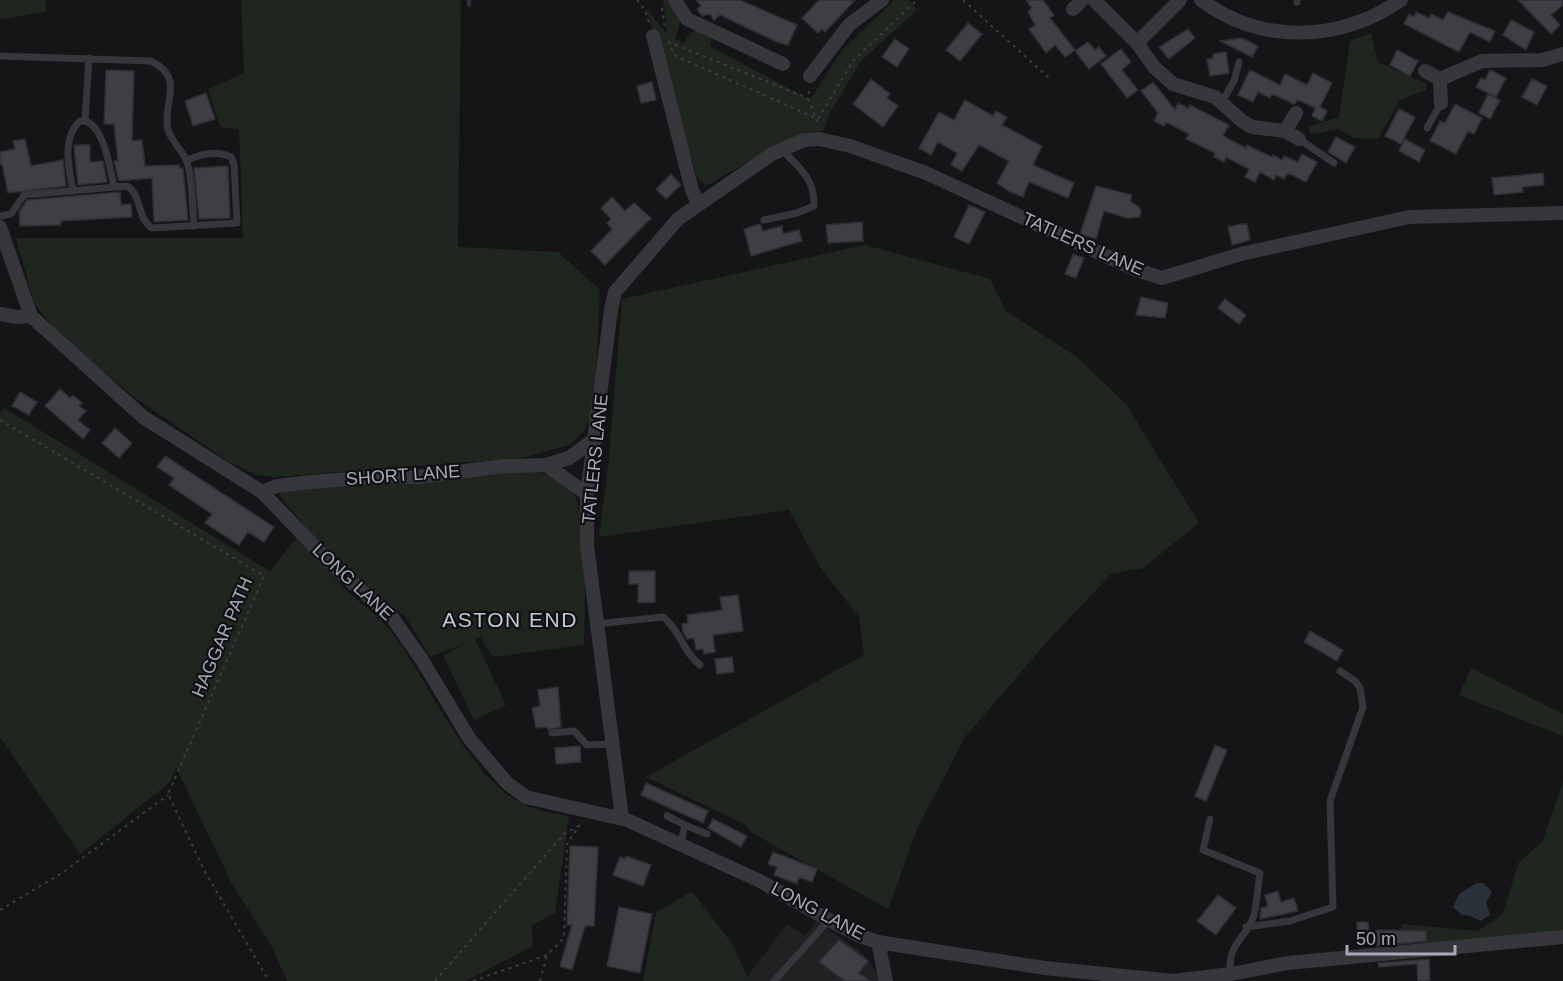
<svg xmlns="http://www.w3.org/2000/svg" width="1563" height="981" viewBox="0 0 1563 981" font-family="Helvetica,sans-serif">
<style>
.built{fill:#212023}
.green{fill:#1f2620}
.water{fill:#2b313a}
.lines{fill:none;stroke-linecap:round;stroke-linejoin:round}
.stream{stroke:#2b313a;stroke-width:4.5}
.building{fill:#3f3e43;stroke:#2f2e32;stroke-width:1.5}
.path{stroke:#3c3d42;stroke-width:2;stroke-dasharray:3 4.5;stroke-linecap:butt}
.service{stroke:#36363b;stroke-width:7}
.minor{stroke:#36363b;stroke-width:14}
.labels{text-anchor:middle;stroke-width:4.5;stroke-linejoin:round;paint-order:stroke}
.street-label{font-size:18px;fill:#a7a9b6;stroke:#100f11}
.quarter-label{font-size:21px;letter-spacing:1.5px;fill:#c7c9d2;stroke:#100f11}
</style>
<rect width="100%" height="100%" fill="#151416"/>
<path class="built" d="M817 921 864 954 882 981H744L787 924 805 936Z"/>
<path class="green" d="M0 0H45L46 11 0 20Z
M241 0H461L458 247 558 252 600 290 595 399 590 419 583 432 569 445 522 458 274 477 256 475 229 462 134 397 60 335 34 303 16 238H243L239 129 220 127 208 89 244 73Z
M663 0H670L680 22 675 39 684 43 690 33 698 30 713 36 710 46 810 100 843 49 894 0H909L917 10 861 61 830 113 823 131 806 132 783 142 706 186 698 179 646 8 667 34Z
M1371 33 1378 62 1427 84 1426 90 1400 100 1378 139 1353 138 1339 129 1311 134 1308 127 1339 117 1350 41Z
M865 245 990 279 1006 311 1077 357 1126 404 1199 523 1143 568 1111 574 1045 644 965 737 918 827 888 909 752 833 744 824 646 777 864 655 859 617 820 567 789 510 599 537 609 458 622 299Z
M4 408 270 571 298 536C313 553 327 571 343 587 358 602 377 613 390 630 429 679 466 775 521 803 536 811 553 813 569 816L555 913 532 925 533 946 466 981H287L272 947 231 882 176 767 170 782 80 854 0 737V413Z
M526 470C541 473 558 475 569 486 591 508 584 612 584 645L493 657 480 637 475 639 506 705 474 720 443 655 469 642 430 657 405 616 382 601 325 551 279 495 281 492 290 490Z
M1471 668 1563 714V736L1459 695Z
M1563 782V934L1398 945 1402 924 1478 931 1502 915 1519 862 1542 842Z
M692 891 733 945 747 976 744 981H643L656 913Z"/>
<path class="water" d="M1477 883H1484L1492 892 1486 902 1490 915 1480 921 1471 916 1462 915 1453 907 1459 894Z"/>
<g class="lines">
<path class="stream" d="M469 5V0"/>
</g>
<path class="building" d="M696 0H740L797 25 788 45 777 42 720 15 714 20 710 14 702 16 697 9 701 6Z
M819 0H855L825 32 822 29 818 33 802 18Z
M1026 0H1043L1054 15 1050 18 1075 50 1065 57 1055 45 1046 53 1029 29 1035 25 1028 12 1032 8Z
M1518 0H1563V5L1551 15 1560 25 1551 34Z
M1416 12 1429 18 1431 14 1443 20 1448 12 1495 31 1490 42 1470 32 1459 52 1404 24 1409 14 1414 17Z
M1511 20 1534 32 1526 50 1503 35Z
M968 23 982 34 960 61 946 50Z
M1188 29 1195 38 1169 59 1159 47Z
M1242 38 1258 46 1252 57 1220 41Z
M895 39 909 49 897 67 882 57Z
M1088 42 1095 50 1099 47 1106 56 1089 69 1075 51Z
M1121 49 1131 62 1122 70 1138 90 1127 98 1101 64Z
M1397 50 1418 61 1410 76 1390 65Z
M1226 52 1229 73 1210 76 1207 59 1213 58V54Z
M106 70 134 71 132 141 142 140 145 166 179 165V168H183L188 220 154 222 152 178 119 181 114 161H118L114 124H104Z
M1250 70 1280 85 1285 74 1307 85 1313 73 1332 83 1320 107 1327 111 1322 121 1312 116 1315 108 1298 100 1294 104 1272 94 1270 98 1258 92 1253 102 1238 95Z
M1490 70 1506 78 1496 97 1476 87 1481 78 1485 80Z
M871 79 890 94 887 98 898 106 883 127 853 104Z
M1532 79 1547 86 1537 105 1522 97Z
M652 82 656 100 641 103 637 86Z
M1153 82 1175 110 1178 103 1188 108 1190 105 1229 125 1223 136 1246 148 1247 145 1272 157 1273 155 1282 160 1284 156 1298 162 1302 154 1317 162 1306 182 1288 173 1284 179 1276 175 1274 180 1260 172 1255 182 1245 177 1249 169 1226 157 1224 162 1214 157 1215 153 1186 139 1189 134 1166 122 1164 126 1154 121 1158 113 1141 91Z
M206 93 215 119 193 126 185 101Z
M1488 94 1500 100 1490 119 1479 113Z
M965 100 993 116 996 111 1007 117 1002 125 1042 146 1033 165 1074 183 1068 198 1029 182 1023 197 1010 192 997 183 1009 161 979 145 962 171 951 165 957 153 938 142 931 155 919 148 939 112 954 120Z
M1455 104 1482 118 1474 134 1468 131 1456 154 1430 141 1440 121 1445 123Z
M1399 109 1415 117 1401 144 1385 136Z
M1336 137 1355 147 1346 163 1328 152Z
M25 139 31 166 63 160 66 186 8 193 2 164 0 165V152L15 149 13 141Z
M1405 139 1425 150 1419 162 1399 151Z
M74 145H90V162L103 161 107 182 78 185Z
M228 166 230 218 199 219 194 168Z
M1543 173 1544 185 1522 187 1523 192 1494 195 1492 178Z
M671 174 681 185 666 199 656 189Z
M1096 186 1132 195 1130 201 1139 207 1141 211 1140 217 1127 218 1104 211 1096 239 1080 234Z
M120 192 121 205 131 204 132 217 61 221V225L20 226 19 212 27 200Z
M612 197 625 211 634 203 651 218 605 265 591 251 612 229 607 223 611 219 601 208Z
M969 205 985 212 969 244 954 237Z
M862 222 863 241 828 243 826 225Z
M760 224 763 231 782 226 783 234 799 230 802 241 751 256 744 229Z
M1241 224H1247L1250 240 1232 245 1228 227Z
M1073 254 1084 258 1076 278 1065 274Z
M1141 297 1168 303 1165 318 1136 315Z
M1225 299 1246 315 1239 324 1218 308Z
M60 389 70 398 73 395 82 403 79 406 86 411 78 420 90 430 83 439 45 406Z
M20 392 37 402 29 415 12 406Z
M115 428 132 443 119 458 102 443Z
M165 456 274 527 264 542 248 532 239 545 205 523 212 514 169 485 174 478 157 467Z
M629 571H655V602L638 603V584H629Z
M738 595 743 631 713 635 715 652 704 654 703 649 696 650 694 638 687 639 683 632 682 624 688 623 687 615 722 610 720 597Z
M1310 631 1343 650 1337 661 1304 642Z
M732 657 734 672 717 674 715 659Z
M558 687 561 727 548 730 547 727 536 728 532 708 540 706 538 690Z
M1215 745 1227 750 1206 801 1195 796Z
M580 746 581 762 556 764 555 748Z
M646 783 708 811 703 823 641 795Z
M713 819 747 836 741 847 708 828Z
M570 846 598 847 594 926H585L572 970 560 966 572 925H567Z
M773 852 817 869 812 882 799 877 797 884 774 875 777 867 768 864Z
M626 856 651 865 643 886 613 875 620 857 625 859Z
M1278 891 1281 902 1294 898 1298 911 1260 919 1261 908 1268 906 1265 895Z
M1218 895 1236 908 1216 935 1197 921Z
M619 907 652 914 640 973 607 966Z
M1357 922H1368L1369 940H1357Z
M1376 930 1426 931V941L1377 946Z
M839 940 868 961 859 973 870 981H845L819 962Z
M1429 959 1430 981H1418L1417 964 1379 967 1378 963Z"/>
<g class="lines">
<path class="path" d="M637 0 645 10 649 23
M963 0 1049 78
M662 8 665 29
M668 42 808 98
M671 48 676 56 818 119 853 61 917 0
M809 91 808 98 818 124
M0 420 264 576 168 794 204 870 269 981
M0 910 62 873 168 795
M435 981 564 834 582 824
M473 981 547 955 564 938 567 844 580 825
M540 981 547 955"/>
<path class="service" d="M1297 0V2
M0 56 151 61C187 79 161 103 168 130 172 142 183 151 187 162 193 181 192 206 194 226
M1222 102 1234 81 1239 62
M85 121 89 58
M1427 128 1441 103
M1299 139 1334 163
M73 191C69 169 61 138 80 121 103 118 110 169 114 186
M0 216 11 214 24 195 127 186C143 197 136 217 152 228L237 223 234 164 231 157C216 150 201 154 187 160
M764 220 797 213 814 206C815 179 800 168 782 150
M596 624 663 617C680 630 683 652 700 665
M552 733 574 731 587 745 613 744
M667 816 685 825 680 846
M1210 819 1203 850 1260 873C1258 886 1257 901 1254 915 1248 936 1225 946 1231 974
M685 825 707 834
M1246 927 1290 921 1333 907 1330 801 1363 707 1360 688 1355 681 1340 671
M774 981 829 920"/>
<path class="minor" d="M675 0 687 19 783 64
M1094 0 1137 43 1154 67 1173 84 1215 97 1242 121 1252 127 1285 131 1299 139
M1201 0C1261 45 1340 42 1401 0
M1073 9 1082 0
M653 36 692 190 698 203
M1137 43 1180 0
M1425 71 1440 79
M810 76 849 25 882 0
M1440 79 1482 61 1542 60 1563 54
M1440 79 1441 103
M1285 131 1296 113
M0 227 31 316
M0 314 17 317 31 316
M31 316 143 417 262 492 337 570 392 617 422 660 469 738 507 783 526 797 627 820 760 881 829 920 860 936 878 942 1045 968 1173 981 1231 974 1288 963 1563 937
M546 465 587 494
M262 492 277 486 311 482 386 476 418 477 504 466 546 465 569 458 595 439
M622 818 587 545V494L611 310 615 292 678 219 772 154 804 140 819 139 850 146 926 173 1134 269 1162 278 1241 254 1409 217 1563 213
M878 942 886 981"/>
</g>
<g class="labels">
<g class="street-label">
<text transform="translate(1083 244) rotate(24)" y="6">TATLERS LANE</text>
<text transform="translate(595 459) rotate(-84)" y="6">TATLERS LANE</text>
<text transform="translate(403 475) rotate(-4)" y="6">SHORT LANE</text>
<text transform="translate(353 582) rotate(43)" y="6">LONG LANE</text>
<text transform="translate(222 637) rotate(-67)" y="6">HAGGAR PATH</text>
<text transform="translate(818 911) rotate(28)" y="6">LONG LANE</text>
</g>
<g class="quarter-label">
<text x="510" y="627">ASTON END</text>
</g>
</g>
<path d="M1347 945v9h108v-9" fill="none" stroke="#a7a9b6" stroke-width="3"/>
<text x="1356" y="945" font-size="18" fill="#a7a9b6" stroke="#100f11" stroke-width="4.5" paint-order="stroke">50 m</text>
</svg>
